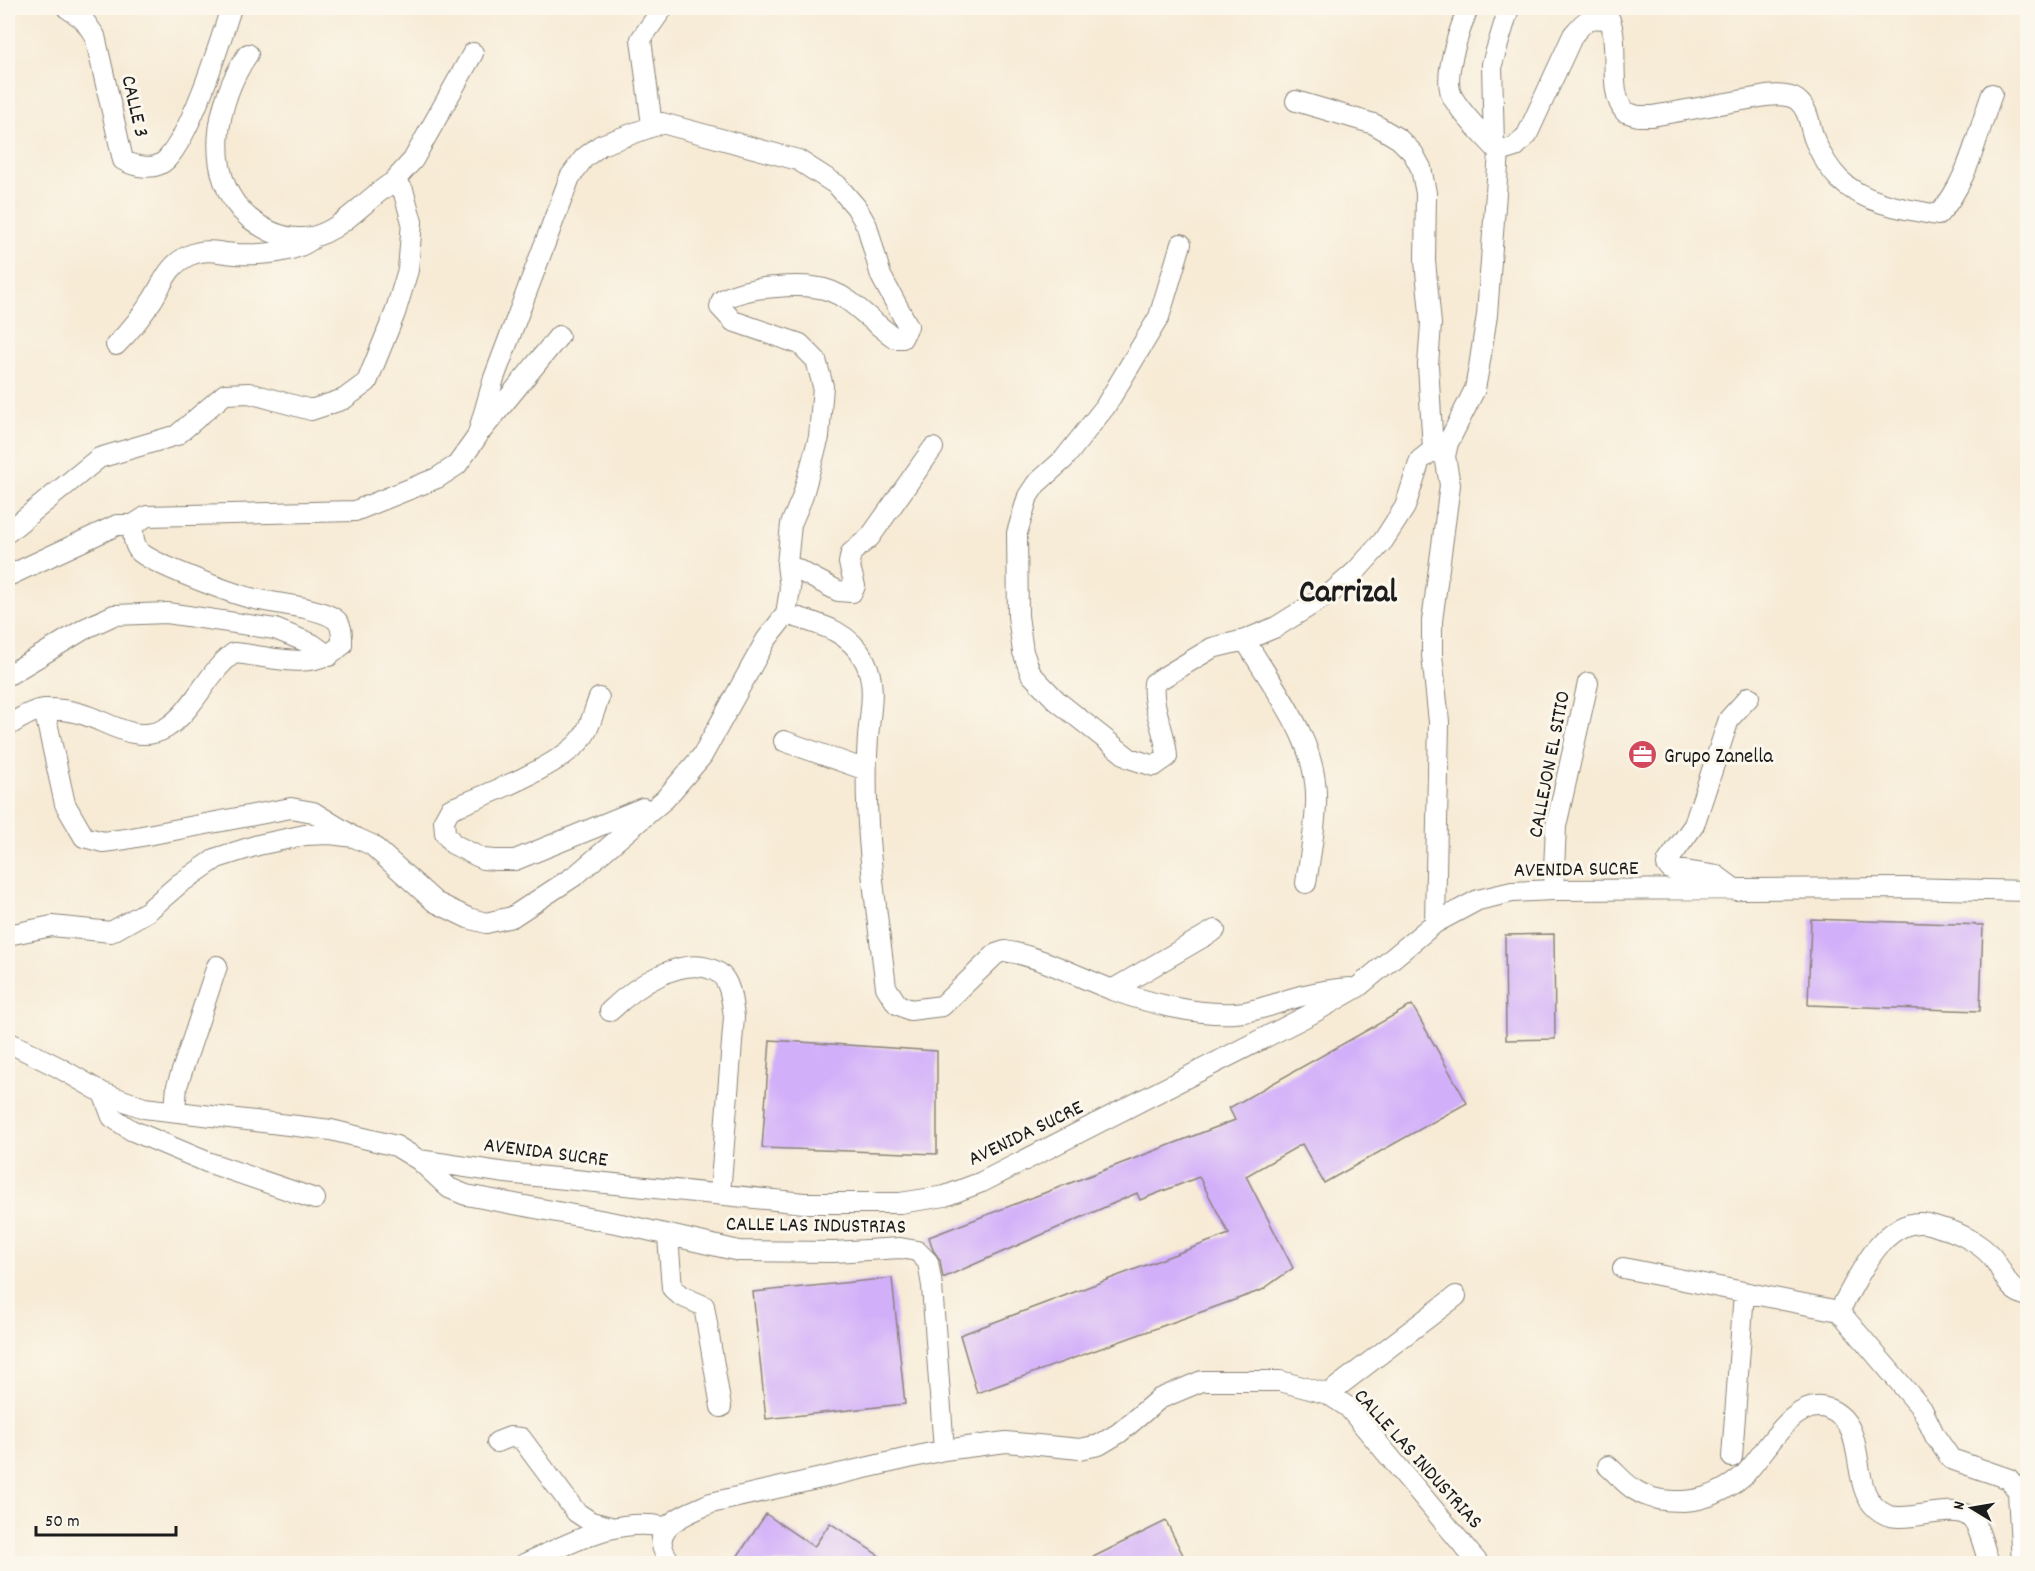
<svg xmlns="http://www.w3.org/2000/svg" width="2035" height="1571" viewBox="0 0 2035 1571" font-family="Dekko,sans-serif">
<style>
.building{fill:#d2aff9}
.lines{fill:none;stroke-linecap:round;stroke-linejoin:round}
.minor-casing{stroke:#8a8479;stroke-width:22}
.minor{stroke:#fff;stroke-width:20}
.labels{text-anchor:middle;stroke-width:6;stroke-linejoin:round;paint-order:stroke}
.street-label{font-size:21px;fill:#1c1c1c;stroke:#fbf7ec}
.poi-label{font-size:21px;fill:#1c1c1c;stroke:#fbf7ec;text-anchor:start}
.town-label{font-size:33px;font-weight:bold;fill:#1c1c1c;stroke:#fbf7ec}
</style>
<rect width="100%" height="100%" fill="#fbf7ec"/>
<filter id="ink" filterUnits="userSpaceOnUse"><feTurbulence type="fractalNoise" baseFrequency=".0167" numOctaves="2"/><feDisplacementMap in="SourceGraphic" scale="12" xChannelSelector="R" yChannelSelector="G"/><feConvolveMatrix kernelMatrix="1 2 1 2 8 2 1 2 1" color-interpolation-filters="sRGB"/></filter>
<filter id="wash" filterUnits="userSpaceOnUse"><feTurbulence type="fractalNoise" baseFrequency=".008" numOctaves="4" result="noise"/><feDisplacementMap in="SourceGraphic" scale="24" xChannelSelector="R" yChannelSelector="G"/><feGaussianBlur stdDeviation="1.35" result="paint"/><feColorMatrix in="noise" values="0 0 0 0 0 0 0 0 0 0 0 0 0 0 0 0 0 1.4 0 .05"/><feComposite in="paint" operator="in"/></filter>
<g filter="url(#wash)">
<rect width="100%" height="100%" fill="#f7ebd6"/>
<g id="blocks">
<path class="building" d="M1811 919 1983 925 1980 1011 1808 1005Z
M1554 934 1555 1039 1506 1040 1505 935Z
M1412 1005 1467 1103 1324 1183 1302 1144 1246 1176 1293 1268 1262 1290 977 1393 960 1335 1229 1234 1199 1177 1140 1200 1137 1193 943 1278 940 1260 933 1250 929 1237 1235 1120 1229 1108Z
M770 1040 937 1051V1154L762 1148Z
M892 1278 905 1404 766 1419 753 1292Z
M766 1514 814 1547 830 1523 890 1563H733Z
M1166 1521 1187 1563H1081Z"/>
</g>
</g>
<g filter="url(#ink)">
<use href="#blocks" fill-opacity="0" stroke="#8a8479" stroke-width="1.5"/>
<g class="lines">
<defs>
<path id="minor" d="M67 8 83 19 95 36 123 160C135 167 155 171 166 160 192 133 219 45 231 8
M1296 101 1374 124 1399 139 1413 153 1421 168 1426 193 1425 261 1431 324 1428 365 1433 450
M652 126 641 39 663 8
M1494 146 1492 64 1509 8
M1499 152 1515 147 1527 135 1573 35C1587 19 1588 16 1610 20 1620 48 1607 92 1625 112L1638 116H1652L1766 96C1775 95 1789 94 1797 100 1810 110 1809 127 1815 141 1821 155 1829 169 1840 180 1865 204 1905 209 1938 215 1968 183 1977 134 1992 94
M392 183 413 160 473 53
M1181 244 1159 317 1105 407 1064 459 1036 484 1028 496 1017 533 1018 616 1023 652 1031 674 1057 701 1129 758 1154 766 1167 757C1166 731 1151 709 1154 683L1212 648 1245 640 1276 627 1332 592 1356 571 1383 541 1405 507 1420 460 1433 450 1445 456 1450 485 1432 621V655L1439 722 1435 923
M116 345C130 331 142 316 153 299 164 281 169 264 190 255 207 248 219 253 235 254 259 255 291 254 311 240
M482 430 559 336
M1445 456 1448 443 1475 389 1479 367 1487 315 1499 152C1484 135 1464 117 1453 98 1441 78 1460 29 1468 8
M8 532 99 458 177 435 225 394 249 393 311 410 344 399 367 382 395 313 408 270 412 222 403 190 392 183C364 199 336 240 299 238 281 238 263 229 249 218 201 177 216 100 248 54
M787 564 838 591 852 592 855 586 849 563 851 553 870 537 933 448
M8 576 117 525H133
M1245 640C1275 691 1319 742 1316 804 1315 830 1310 857 1306 883
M10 674 86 628 114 615 167 613 275 629 312 644 329 656
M599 698C594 710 591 726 583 737 565 764 482 797 450 809L444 820 445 833 453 844 483 859 495 860H515L643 808
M44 709 65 804 84 837 103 842 126 839 291 808 313 812 349 834
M8 726C19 719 32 710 45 709 56 709 72 711 82 714 109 722 137 745 166 728 194 711 207 672 234 653 273 656 309 673 342 645 342 636 343 625 335 619 318 607 276 604 255 599 235 595 150 563 139 551 133 543 133 534 133 525L147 516 355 511 437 478 457 465 477 437 494 378 570 177 584 158 601 145 662 123 798 160 837 185 856 207 867 226 881 276 908 326 902 338H895C846 303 845 281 776 287 758 288 739 291 722 300L720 307 733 321 800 344 816 360 823 386 819 437 802 498 791 524 787 564 790 589 786 614
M784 741 866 770
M1553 890 1556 826 1588 683
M1736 890 1717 876 1670 869 1667 865 1668 861 1694 825 1729 719 1749 697
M8 935 52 926 111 932 148 911 179 884 217 858 258 845 305 835 330 834 354 837 372 845 435 902 468 918 486 923 512 917 576 875 665 799 702 756 766 640 786 614C818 624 848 629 865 661 877 685 870 712 868 737 862 820 876 904 886 987L897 1004 910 1010 942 1006 996 954 1005 951C1043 957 1077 977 1113 990 1148 1003 1196 1015 1234 1013 1257 1012 1278 1002 1301 996 1317 992 1334 989 1350 988
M1112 990 1215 930
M610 1011C634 988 684 951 719 973 731 982 732 1003 734 1017L720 1194
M8 1042 58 1067 103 1093 144 1108 331 1130 396 1146 419 1160 506 1173 804 1203H900L945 1196 982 1182 1311 1014 1358 987 1435 923 1478 900 1512 892 1553 890 1905 888 2028 891
M103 1093 112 1117 131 1130 207 1162 315 1199
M175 1110 177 1086 217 966
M419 1160 449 1188 466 1195 621 1224 739 1251 834 1252 900 1248 917 1251 928 1262 932 1286 944 1450 1006 1442 1080 1449 1099 1445 1119 1433 1159 1399 1202 1381H1280L1328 1394 1348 1407 1479 1564
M668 1237 672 1288 681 1296 704 1306 721 1407
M1623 1268 1839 1311C1857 1281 1879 1224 1919 1223 1926 1222 1934 1226 1941 1228 1957 1231 1981 1244 1992 1257 2005 1272 2005 1291 2028 1296
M1839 1311 1922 1409 1935 1436 1951 1459 2009 1479 2018 1492 2022 1564
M1328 1394 1456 1296
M497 1442 510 1437 521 1438 576 1512 591 1522 610 1527
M1732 1457 1744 1292
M1608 1466C1617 1474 1625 1484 1635 1490 1651 1500 1665 1501 1683 1501 1707 1500 1726 1491 1744 1475 1765 1455 1793 1395 1829 1409 1874 1428 1843 1496 1887 1515 1894 1518 1906 1517 1914 1516 1973 1507 1973 1508 1989 1564
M524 1564C573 1543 612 1517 665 1527
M672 1564C642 1528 684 1515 711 1503L944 1450"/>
</defs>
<use href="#minor" class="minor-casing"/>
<use href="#minor" class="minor"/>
</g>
</g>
<defs>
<symbol id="office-disc" viewBox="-11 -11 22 22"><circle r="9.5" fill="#d1495b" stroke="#fbf7ec"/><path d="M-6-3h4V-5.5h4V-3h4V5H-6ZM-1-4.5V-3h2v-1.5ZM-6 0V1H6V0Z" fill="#fff"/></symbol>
</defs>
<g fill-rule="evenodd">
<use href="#office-disc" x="1626" y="738" width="33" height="33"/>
</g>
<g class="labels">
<g class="street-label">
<text transform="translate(136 106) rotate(77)" y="7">CALLE 3</text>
<text transform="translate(1548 764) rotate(-79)" y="7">CALLEJON EL SITIO</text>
<text transform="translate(1576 868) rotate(-1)" y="7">AVENIDA SUCRE</text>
<text transform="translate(1025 1132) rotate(-26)" y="7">AVENIDA SUCRE</text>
<text transform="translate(546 1151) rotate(7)" y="7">AVENIDA SUCRE</text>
<text transform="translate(816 1224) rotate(1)" y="7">CALLE LAS INDUSTRIAS</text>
<text transform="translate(1419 1458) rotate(48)" y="7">CALLE LAS INDUSTRIAS</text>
</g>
<g class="poi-label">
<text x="1664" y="762">Grupo Zanella</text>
</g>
<g class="town-label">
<text x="1348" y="601">Carrizal</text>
</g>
</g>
<rect width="2035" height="1571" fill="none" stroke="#fbf7ec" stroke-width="30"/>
<g transform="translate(1972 1508) rotate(281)" stroke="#fbf7ec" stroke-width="4.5" paint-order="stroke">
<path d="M0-4.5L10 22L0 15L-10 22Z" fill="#1c1c1c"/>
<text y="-9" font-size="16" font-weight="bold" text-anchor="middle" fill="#1c1c1c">N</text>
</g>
<path d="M36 1526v9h140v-9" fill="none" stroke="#1c1c1c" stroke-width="3"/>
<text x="45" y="1526" font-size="18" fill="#1c1c1c" stroke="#fbf7ec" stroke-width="4.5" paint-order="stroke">50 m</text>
</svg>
